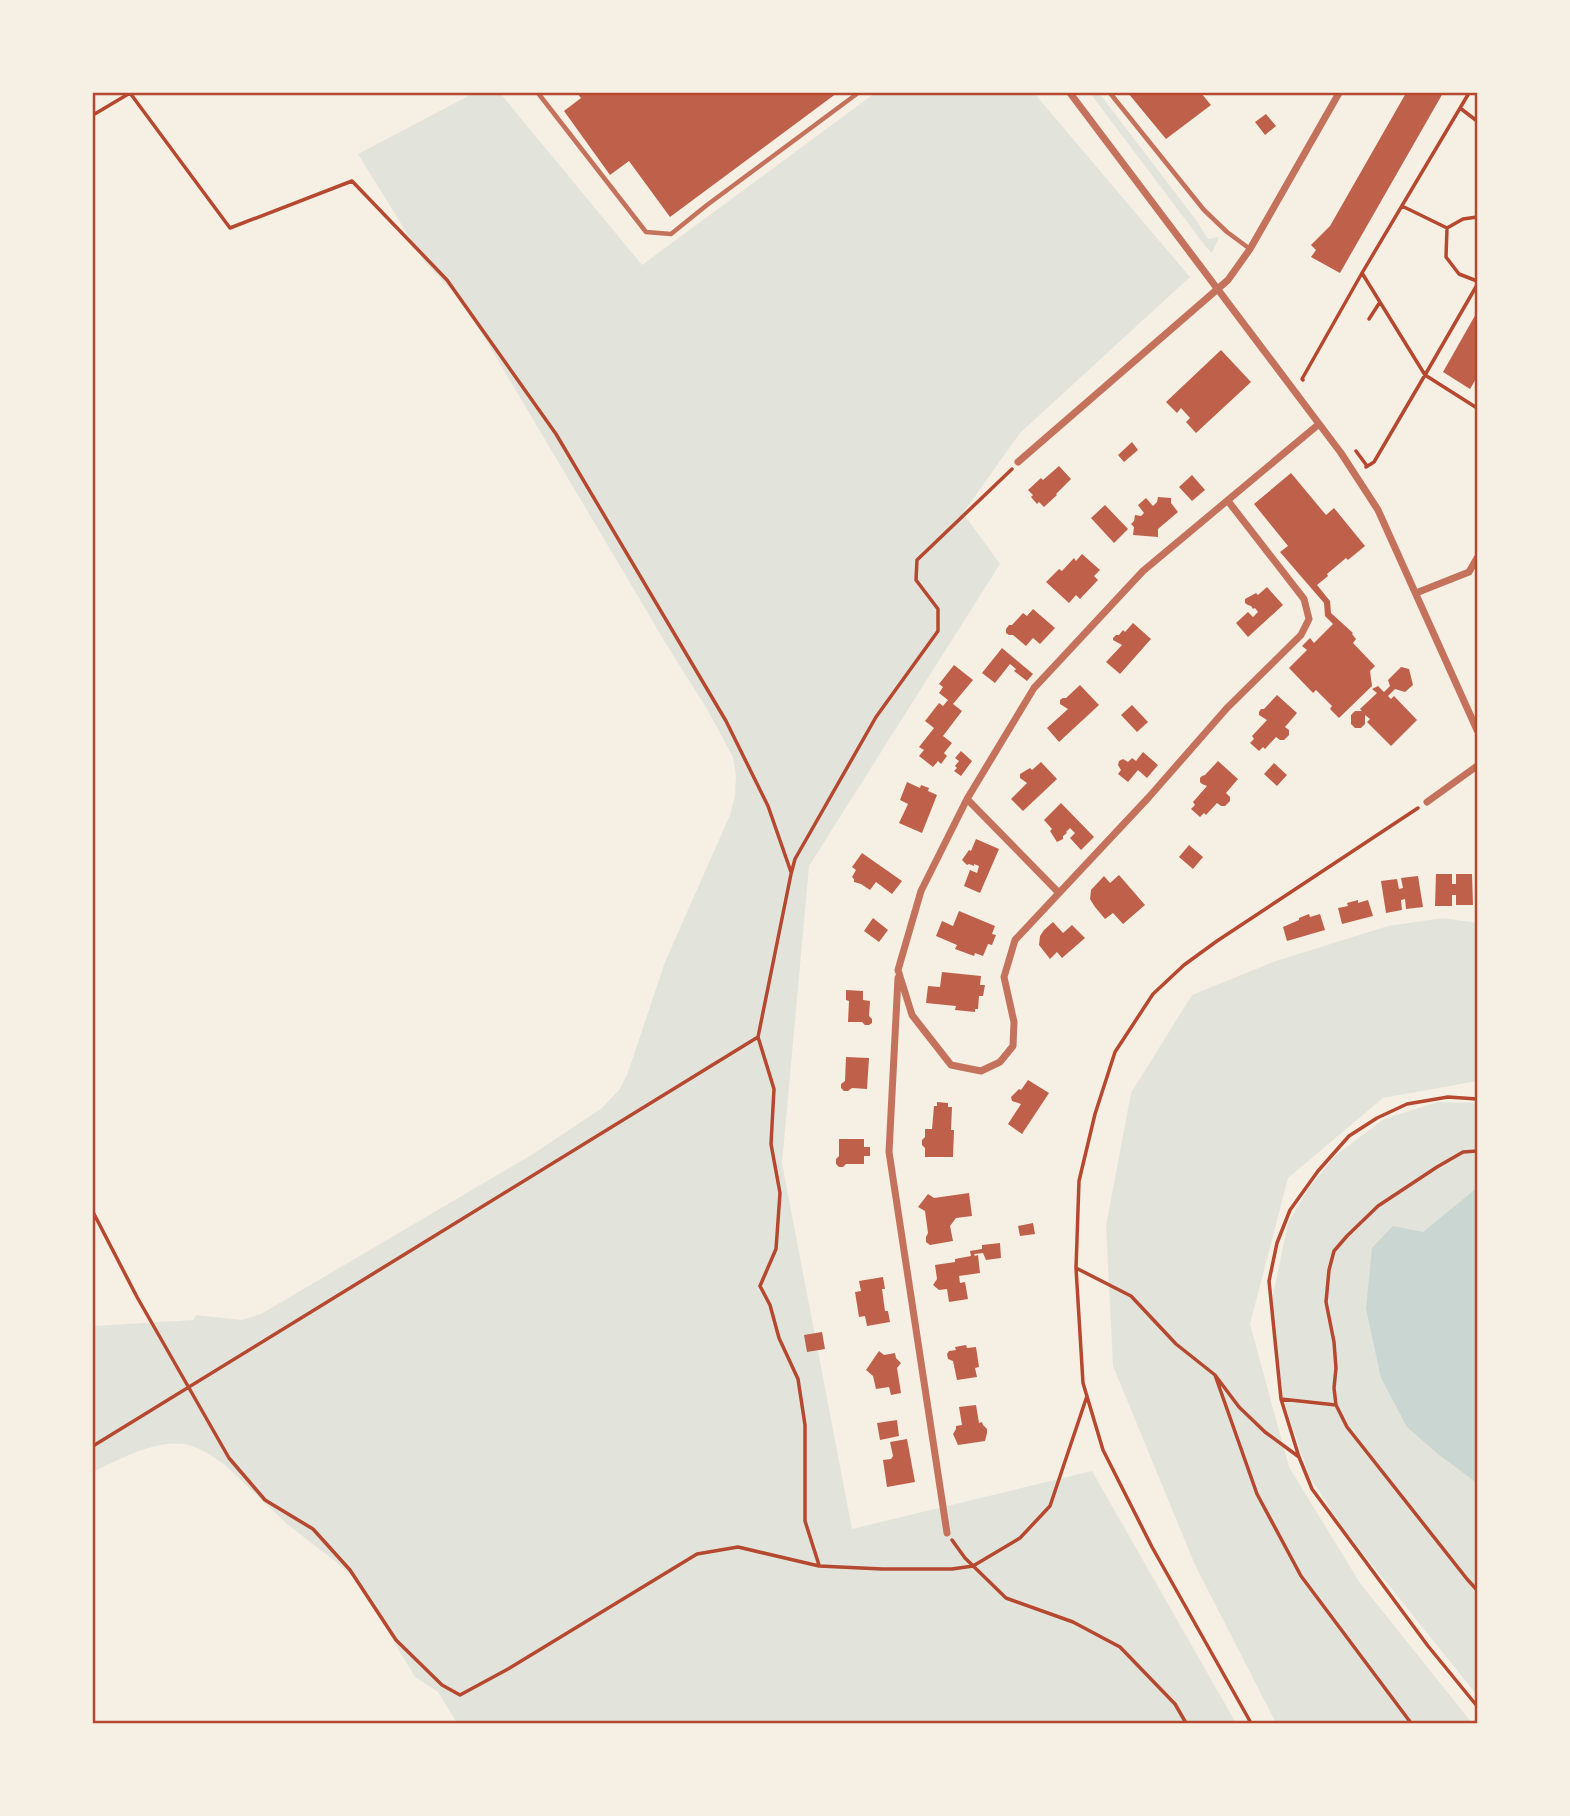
<svg xmlns="http://www.w3.org/2000/svg" width="1570" height="1816" viewBox="0 0 1570 1816" font-family="Quicksand,sans-serif">
<style>
.green{fill:#e2e4dc}
.water{fill:#c9d6d2}
.building{fill:#bf614a}
.lines{fill:none;stroke-linecap:round;stroke-linejoin:round}
.path{stroke:#b5482f;stroke-width:3.5}
.service{stroke:#c5725c;stroke-width:4.5}
.minor{stroke:#c5725c;stroke-width:7}
.neatline{fill:none;stroke:#b5482f;stroke-width:2.5}
</style>
<rect width="100%" height="100%" fill="#f6efe4"/>
<path class="green" d="M474 93H500L642 265 875 93H1034L1190 277 1020 433 963 513 1000 564 809 866 782 1163 852 1529 1092 1471 1236 1723H457L438 1692 415 1677 398 1649 390 1630 366 1593 353 1577 335 1561 288 1525 225 1465C215 1458 204 1450 192 1446 161 1436 120 1459 93 1472V1326L193 1320 196 1315 241 1320 261 1314 533 1154 602 1108 619 1090 627 1075 665 962 730 815 735 796 736 777 733 757 707 709 668 647 483 335 453 292 424 261 358 154Z
M1090 93H1099L1196 220 1208 239 1219 237 1212 253 1206 247Z
M1443 918 1477 923V1081L1383 1098 1288 1178 1250 1324 1289 1467 1360 1583 1472 1723H1276L1195 1565 1113 1366 1106 1226 1131 1093 1192 995 1276 961 1388 926Z
M1438 1102 1477 1103V1695L1345 1531 1309 1476 1279 1387 1272 1300 1288 1223 1308 1189 1336 1155 1384 1119Z"/>
<path class="water" d="M1477 1188V1483L1438 1454 1407 1427 1381 1378 1366 1309 1372 1248 1393 1226 1423 1232Z"/>
<path class="building" d="M577 93H837L670 217 629 161 610 175 564 111 581 98Z
M1128 93H1201L1211 105 1166 139Z
M1406 93H1443L1340 273 1311 257 1316 250 1311 245 1330 226Z
M1266 114 1276 126 1265 135 1255 122Z
M1477 312V377L1470 389 1443 372Z
M1221 350 1251 382 1196 433 1186 422 1190 418 1181 408 1177 413 1166 402Z
M1132 442 1138 450 1124 462 1118 455Z
M1059 466 1071 479 1056 494 1057 495 1044 507 1039 502 1037 504 1031 497 1033 495 1028 490 1041 478 1043 480Z
M1291 473 1326 515 1334 508 1365 546 1348 560 1346 558 1327 574 1328 576 1317 585 1330 601 1331 613 1353 633 1352 634 1356 639 1353 643 1375 666 1370 671 1372 686 1339 718 1330 709 1332 706 1316 690 1313 693 1289 668 1307 650 1302 646 1310 638 1314 643 1333 624 1325 616 1324 603 1280 552 1288 546 1254 504Z
M1192 475 1205 490 1192 501 1179 487Z
M1158 497 1171 498V503L1178 512 1158 529V537L1133 535 1134 527 1131 524 1134 521 1135 515 1141 516 1144 513 1138 505 1146 498 1153 506 1157 502Z
M1105 505 1128 529 1114 543 1091 518Z
M1082 554 1100 570 1094 576 1098 580 1080 599 1076 595 1069 603 1046 582 1059 569 1062 571 1074 558 1076 561Z
M1267 587 1283 605 1248 637 1236 623 1248 612 1253 617 1258 612 1255 608 1253 609 1251 606 1248 605 1245 603V599L1256 593 1258 595Z
M1033 609 1055 628 1040 644 1033 638 1026 646 1013 635H1009L1006 633V629L1009 625H1012L1023 613 1027 616Z
M1133 623 1151 639 1120 674 1106 662 1122 645 1113 640V638L1116 635H1119L1123 630 1125 632Z
M1002 648 1033 674 1027 681 1014 671 1016 669 1010 664 995 683 982 673Z
M954 665 973 680 953 704 962 711 943 736 952 743 944 753 947 756 941 764 938 761 933 767 919 756 924 750 919 747 934 728 925 721 939 703 943 706 948 700 939 693 943 687 939 684Z
M1401 667 1409 669 1413 685 1405 692 1395 689 1388 696 1391 699 1394 696 1417 720 1391 746 1367 722 1370 719 1365 715V724L1361 728H1355L1351 724V715L1355 711H1362L1360 709 1377 693 1372 689 1378 686 1384 692 1390 686 1388 680Z
M1080 685 1099 705 1059 742 1047 728 1068 709 1060 704V700L1063 698H1066Z
M1277 695 1297 713 1285 727 1289 730V735L1284 740H1280L1276 737 1265 749 1263 747 1259 751 1250 743 1254 739 1252 736 1267 720 1259 715V712L1261 709H1264Z
M1132 705 1148 722 1137 732 1121 715Z
M961 751 972 761 961 776 954 771 957 768 955 766 959 761 955 758Z
M1143 752 1158 765 1147 778 1138 770 1128 782 1118 774 1121 770 1118 765 1119 761 1123 759 1128 762 1132 758 1136 761Z
M1218 761 1238 779 1226 793 1230 797V801L1225 806H1221L1217 803 1206 815 1204 813 1200 817 1191 809 1195 805 1193 802 1207 786 1202 784 1200 782V778L1202 776 1205 775Z
M1041 762 1057 779 1023 811 1011 799 1027 783 1020 778V774L1030 768 1032 770Z
M1274 763 1287 775 1277 786 1264 774Z
M907 782 920 788 921 785 929 788 928 791 937 795 922 833 899 823 908 804 900 800Z
M1061 803 1094 837 1081 850 1070 838 1075 833 1070 828 1066 832 1067 833 1063 836V839L1057 842 1050 831 1052 829 1044 820Z
M976 839 999 849 980 893 964 886 970 870 977 873 979 866 974 864V866L969 864 967 865 962 860 969 850 971 851Z
M1189 845 1203 857 1193 869 1179 857Z
M862 853 902 881 892 894 876 882 870 890 861 884 854 882V879L852 877 856 870 852 867Z
M1436 874H1452V884H1456V874H1472L1473 905H1456V895H1452V906H1435Z
M1119 875 1145 905 1123 924 1113 913 1105 919 1095 907 1090 899 1091 890 1104 876 1110 883Z
M1418 876 1423 907 1406 909 1405 899 1401 900 1402 910 1386 913 1381 881 1397 879 1399 889 1403 888 1401 878Z
M1358 900V903L1368 900 1373 916 1342 924 1338 908 1348 906 1347 903Z
M959 911 995 926 992 934 996 935 992 945 988 944 983 956 975 953 974 956 955 949 957 945 936 936 942 921 953 926Z
M1309 914 1310 917 1320 914 1325 930 1287 941 1283 927 1299 920V918Z
M873 918 888 930 879 942 864 931Z
M1053 922 1063 933 1072 925 1085 938 1062 958 1057 952 1050 959 1039 945 1040 936 1044 930Z
M942 972 981 976 980 985H985L983 996H979L978 1009H975V1012L955 1010 956 1006 926 1003 928 986 940 987Z
M846 990 863 991V1000L870 1001 869 1016 872 1019V1023L869 1025H865L862 1022H848L849 1001 846 1000Z
M846 1057 869 1058 867 1089 852 1088 848 1091H844L841 1088V1084L845 1081Z
M1028 1080 1049 1093 1022 1134 1008 1124 1021 1104 1012 1101 1011 1097 1019 1089 1021 1090Z
M937 1102 948 1103V1107H952L951 1130H954L953 1157H925V1148L922 1145V1140L925 1137V1129H932L934 1106H937Z
M839 1139H864V1147H870V1156H864V1164H846L843 1167H839L836 1164V1159L839 1156Z
M969 1193 972 1216 956 1218 950 1226 953 1241 930 1245 926 1242V1237L928 1233 925 1211 918 1207 928 1194 934 1198Z
M1033 1223 1035 1234 1020 1236 1018 1226Z
M1000 1243 1001 1258 986 1260 983 1253 974 1254 975 1256 978 1255 980 1273 959 1276 960 1283 965 1282 968 1299 949 1302 947 1289 939 1290 933 1285 937 1279 935 1265 955 1262V1259L971 1256 970 1251 982 1249V1245Z
M883 1277 885 1289H882L885 1311H888L890 1322 867 1326 865 1316 859 1317 855 1292 861 1291 859 1281Z
M822 1332 825 1349 807 1352 804 1335Z
M966 1345 967 1348 976 1347 979 1367 975 1368 977 1377 957 1380 953 1361 948 1359 947 1354 949 1351 956 1350 955 1347Z
M879 1351 884 1355 895 1353 896 1358 901 1363 897 1368 901 1393 891 1395 889 1387 876 1389 873 1376 866 1370Z
M976 1405 979 1423 982 1422 983 1425 987 1429V1433L985 1441 958 1445 953 1434 956 1429V1426L962 1425 959 1407Z
M897 1420 899 1436 880 1440 877 1423Z
M907 1439 915 1482 887 1487 883 1460 891 1459 893 1456 890 1442Z"/>
<g class="lines">
<path class="path" d="M130 93 230 228 352 181 447 280 556 434 726 721 768 806 791 872
M1460 108 1477 121
M93 115 130 93
M1402 206 1447 228
M1477 217 1463 219 1447 228 1446 257 1459 274 1477 281
M1362 273 1425 375 1477 285
M1369 319 1380 302
M1303 380 1302 379 1362 273 1469 93
M1356 451 1367 466
M1366 467 1374 462 1425 375 1477 408
M1477 1099 1448 1097 1407 1104 1377 1118 1349 1136 1318 1171 1290 1210 1277 1243 1269 1281 1281 1399 1299 1457 1312 1489 1428 1646 1477 1706
M1477 1151 1463 1152 1437 1167 1378 1206 1347 1236 1334 1251 1329 1270 1326 1302 1334 1342 1336 1368 1334 1388 1336 1405 1347 1427 1467 1579 1477 1590
M93 1212 137 1297 229 1458 265 1500 313 1529 350 1570 396 1640 442 1685 460 1695 508 1669 697 1554 738 1547 819 1566 882 1569H952L973 1566 1020 1538 1050 1506 1087 1396
M1076 1268 1131 1296 1176 1344 1215 1375 1239 1407 1265 1432 1299 1457
M1215 1375 1257 1494 1301 1576 1411 1723
M1281 1399 1336 1405
M93 1446 758 1037
M952 1540 965 1558 1006 1598 1073 1622 1120 1647 1175 1704 1186 1723
M819 1565 805 1521V1425L798 1379 779 1338 770 1305 760 1286 776 1249 780 1193 771 1144 774 1089 758 1037 791 874 795 859 876 717 938 631V609L916 580 917 560 1012 469
M1251 1723 1152 1547 1103 1450 1083 1383 1076 1268 1079 1181 1095 1114 1115 1052 1153 994 1184 965 1217 941 1418 808"/>
<path class="service" d="M538 93 646 232 671 234 707 205 858 93
M1110 93 1204 210 1227 232 1250 249"/>
<path class="minor" d="M1070 93 1341 453 1378 510 1477 730
M1018 462 1228 280 1250 249 1339 93
M1228 501 1304 599 1309 619 1301 635 1227 708 1149 797 1015 940 1004 977 1014 1022 1013 1046 1000 1062 981 1071 951 1065 912 1015 898 970 921 891 967 799 1034 688 1143 571 1319 424
M1416 593 1469 572 1477 558
M967 799 1059 893
M1427 802 1477 766
M898 978 889 1152 947 1533"/>
</g>
<rect width="1570" height="1816" fill="none" stroke="#f6efe4" stroke-width="189"/>
<rect x="94" y="94" width="1382" height="1628" class="neatline"/>
</svg>
